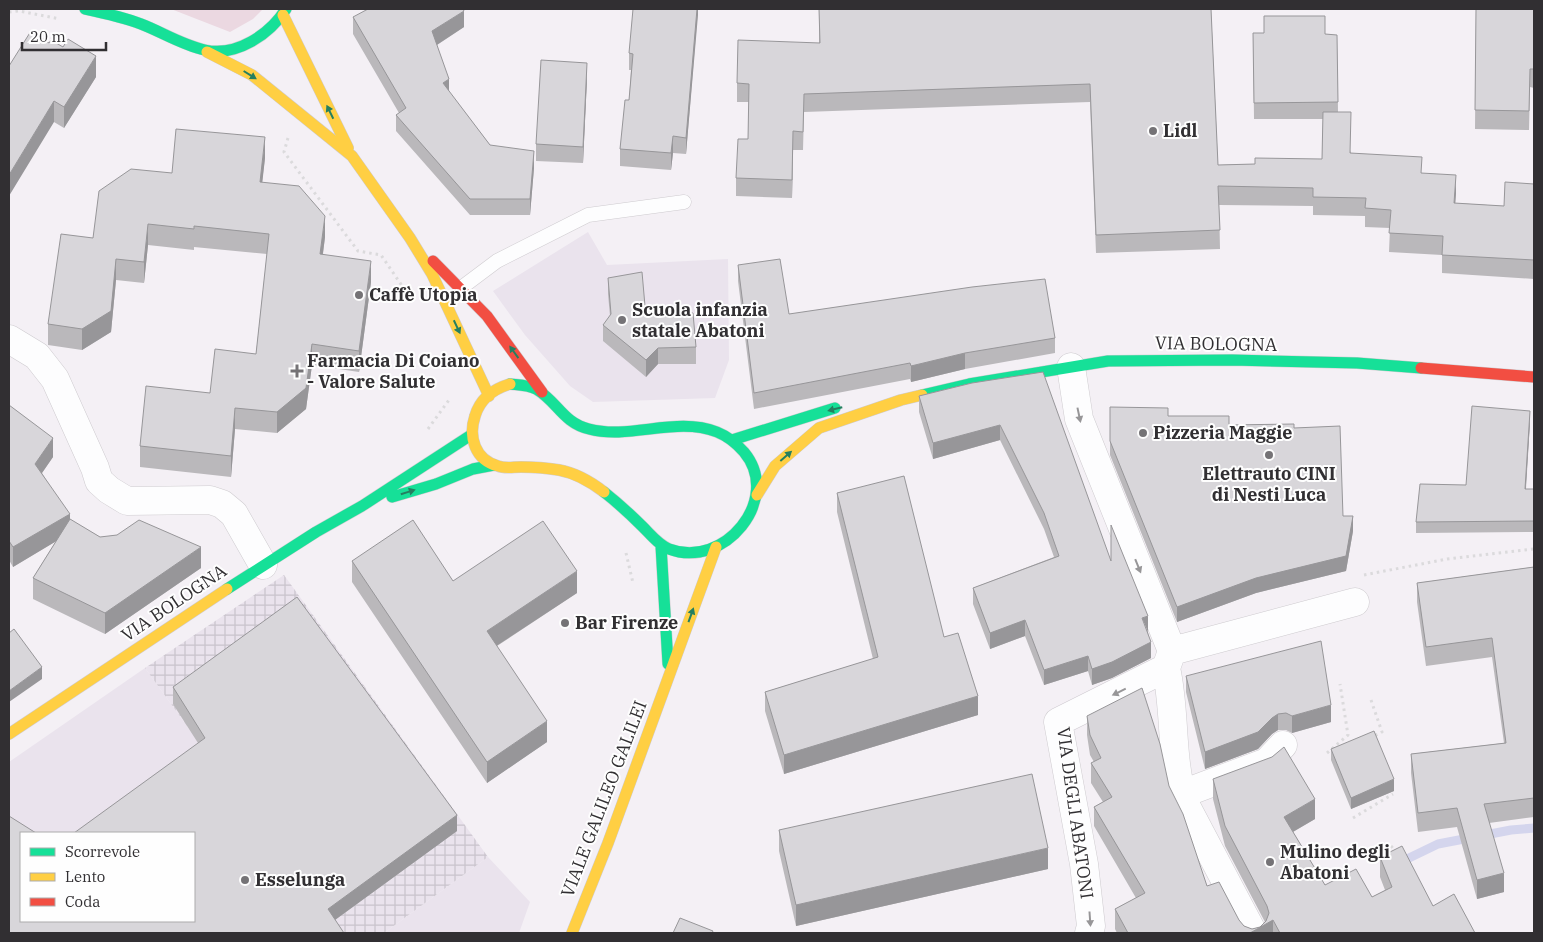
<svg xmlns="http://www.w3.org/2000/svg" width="1543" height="942" viewBox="0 0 1543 942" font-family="'IBM Plex Serif',serif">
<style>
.built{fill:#eae3ed;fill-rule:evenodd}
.industrial{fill:url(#industrial-grid)}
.grass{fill:#ebd8e1}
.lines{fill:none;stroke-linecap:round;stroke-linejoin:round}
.stream{stroke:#d4d5ed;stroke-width:9}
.lane-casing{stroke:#cecbcf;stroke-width:15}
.street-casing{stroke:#cecbcf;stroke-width:29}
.fast-casing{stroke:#cecbcf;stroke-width:12}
.slow-casing{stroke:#cecbcf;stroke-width:12}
.jam-casing{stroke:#cecbcf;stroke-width:12}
.path{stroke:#dbdadc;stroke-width:3;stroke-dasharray:2.5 4;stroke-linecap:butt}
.lane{stroke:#fdfdfe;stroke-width:14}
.street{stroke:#fdfdfe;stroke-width:28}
.fast{stroke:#16e098;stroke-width:11}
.slow{stroke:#ffcf43;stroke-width:11}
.jam{stroke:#f24e42;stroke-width:11}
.wall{fill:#bab8bb}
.shaded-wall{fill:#979699}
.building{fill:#d8d6da;stroke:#979699}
.oneway{fill:#257f60}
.oneway2{fill:#979698}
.poi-dot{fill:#757376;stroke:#fefefe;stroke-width:2}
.labels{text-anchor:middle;stroke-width:4;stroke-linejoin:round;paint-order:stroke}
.poi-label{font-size:18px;font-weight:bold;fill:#312f32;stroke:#fefefe;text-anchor:start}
.street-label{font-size:18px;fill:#312f32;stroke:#fefefe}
</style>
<defs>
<pattern id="industrial-grid" width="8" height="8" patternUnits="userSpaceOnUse" patternTransform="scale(1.25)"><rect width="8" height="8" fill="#eae3ed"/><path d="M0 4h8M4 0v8" fill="none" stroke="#c9c3cc"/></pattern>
</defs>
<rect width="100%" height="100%" fill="#f4f0f5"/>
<path class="built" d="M588 232 607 265 728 259 729 360 715 398 593 402 570 386 525 335 493 291Z
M145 668 337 933H9V762ZM21 833H194V921H21Z
M488 857 530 902 519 933H384Z"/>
<path class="industrial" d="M284 575 488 857 384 933H337L145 668Z"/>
<path class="grass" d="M171 9H263L253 19 230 32Z"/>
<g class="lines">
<path class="stream" d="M1409 858 1438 844 1511 830 1534 828"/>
<defs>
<path id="lane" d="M461 288 497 261 588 215 684 202"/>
<path id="street" d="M9 339 37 356 55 379 95 468 99 481 109 490 127 501 210 500 222 504 234 514 263 565
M1071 367 1079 419 1172 651 1166 668 1058 722 1084 864 1091 926 1089 933
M1172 651 1355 602
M1166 668C1176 712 1170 759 1184 802L1253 933
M1182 794 1267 762 1283 745"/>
<path id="fast" d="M85 9C104 13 123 17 141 24 162 32 182 45 205 50 237 57 270 34 286 9
M510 384C519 385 528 385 536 389 557 401 563 423 589 429 631 440 676 416 717 432 727 436 737 444 744 452 783 499 724 570 669 549 658 544 652 536 643 527 631 515 618 503 604 492
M922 395 969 384 1108 361 1232 360 1357 363 1421 368
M732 440 835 408
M392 497 436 484 473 469 494 465
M661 546 668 664
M227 589 316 532 362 506 471 435"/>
<path id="slow" d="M283 15 348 148
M207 52 252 75 352 156
M352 156 410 238 432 274 489 396
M510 384C493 389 480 399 475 416 468 437 475 460 498 466 505 469 513 467 521 467 534 467 547 468 559 470 576 473 591 482 604 492
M757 495 775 466 819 428 901 400 922 395
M9 734 227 589
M572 933 608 843 716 547"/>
<path id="jam" d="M433 261 487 316 542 392
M1421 368 1534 377"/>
</defs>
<use href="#lane" class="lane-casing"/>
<use href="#street" class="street-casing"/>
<use href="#fast" class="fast-casing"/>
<use href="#slow" class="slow-casing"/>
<use href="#jam" class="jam-casing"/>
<path class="path" d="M9 12 19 11 60 19
M288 138 284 152 358 251 381 255 409 296
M428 429 449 400
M626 553 633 583
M1364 575 1447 559 1534 549
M1371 700 1382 732 1372 737
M1327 753 1348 735 1340 684
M1353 818 1393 794
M1391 846 1397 853"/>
<use href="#lane" class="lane"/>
<use href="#street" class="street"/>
<use href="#fast" class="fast"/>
<use href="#slow" class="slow"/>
<use href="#jam" class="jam"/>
</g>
<path class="wall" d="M698 9 686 154 673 153 671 170 620 166V149L629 100 631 70H629V53Z
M819 9H1211L1218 165 1255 164 1322 159 1323 119H1254L1253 33 1337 35 1338 112 1351 153 1422 173 1456 193 1455 203 1504 206 1534 184V279L1442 273V255L1389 252 1390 228 1365 227V216L1313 215V206L1219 205 1220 249 1096 253 1090 102 804 112 803 150H793L792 198 736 196V178L748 139 749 102H737V83L819 43Z
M1476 9H1534V88L1530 87 1529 130 1475 129Z
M353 17 464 27 437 45 449 92 490 145 534 168 530 215H470L396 131V115L399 113 353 34Z
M9 66 96 77 64 128 54 122Z
M587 79 583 163 536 161V144Z
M265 158 262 182 325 237 323 254 371 282 359 372 312 365 306 409 277 433 235 429 231 477 140 467V446L210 393 256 354 267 254 194 247V250L148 245 144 283 116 280 111 332 82 350 48 345V324L93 238 172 173Z
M738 265 789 314 1055 338V353L965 369 911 382 910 379 754 409 738 281Z
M608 278 645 306 696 347V364H658L646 377 603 341V325L610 316 608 294Z
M972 383 1111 561 1148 632 1151 658 1112 678 1092 685 1088 671 1044 685 1025 636 990 649 973 604V588L1054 557 1044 529 1000 440 933 459 919 412V396Z
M9 405 53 457 42 473 70 520 100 537 201 568 105 634 33 599V578L56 541 13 567 9 560Z
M1110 407 1168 416 1229 425 1294 428 1343 516 1353 531 1346 571 1256 593 1177 622 1110 455Z
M1530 422 1526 489H1534V532L1416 533V522L1466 485Z
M837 493 944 637 978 715 784 774 765 711V692L873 659 837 512Z
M352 561 453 581 577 593 497 646 547 742 487 783 352 582Z
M1534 567V817L1489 823 1504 892 1477 899 1457 827 1418 832 1411 773V754L1504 743 1492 657 1426 666 1417 602V583Z
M1186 676 1331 722 1292 733 1286 730H1278L1272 734 1258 749 1205 769 1186 692Z
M173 687 457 831 335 920 21 921 198 743 173 704Z
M1087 716 1169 786 1207 886 1244 926 1252 929 1260 927 1265 922 1225 846 1213 799V779L1315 819 1293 832 1325 885 1372 897 1385 890 1380 877V857L1433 906 1475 933H1117L1115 929V909L1136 898 1094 826V807L1103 802 1091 783V763L1094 762 1090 755 1087 735Z
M1331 749 1394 791 1351 809 1331 760Z
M779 830 1048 869 796 926 779 851Z"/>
<path class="shaded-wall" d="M697 9H698V15L686 154V138Z
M464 11V27L432 48V31Z
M96 56V77L64 128V107Z
M587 63V79L583 163V147Z
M449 79V96L443 83Z
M54 101V122L9 196V175Z
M793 131V150L792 198V180Z
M673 136V153L671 170V153Z
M265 137V158L260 203V182Z
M534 151V168L530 215V199Z
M1456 175V193L1454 222V203Z
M10 216V237L9 238V217Z
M325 216V237L320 275V254Z
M148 224V245L144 283V262Z
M116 259V280L111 332 82 350V329Z
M371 261V282L359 372V351Z
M312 344V365L306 409 277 433V412Z
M658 348V364L646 377V360Z
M965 353V369L911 382V366Z
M235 408V429L231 477V456Z
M1530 411V422L1525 500V489Z
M1000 425V440L933 459V443Z
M53 438V457L35 483V464Z
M70 514V533L13 567V547Z
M1353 516V531L1346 571 1256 593 1177 622V607Z
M201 547V568L105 634V613Z
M577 571V593L487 652V631Z
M1148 616V632L1142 618Z
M1025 620V636L990 649V633Z
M1151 642V658L1112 678 1092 685V669Z
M1088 656V671L1044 685V670Z
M42 667V679L9 702V691Z
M978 696V715L784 774V755Z
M1331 705V722L1292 733V716Z
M1278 714V730L1272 734 1258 749 1205 769V752Z
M547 721V742L487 783V762Z
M1394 779V791L1351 809V798Z
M1315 799V819L1284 837V817Z
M457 815V831L328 925V909Z
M1048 848V869L796 926V905Z
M1504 873V892L1477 899V880Z
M1273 920V933H1250Z"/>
<path class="building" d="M368 9H463L464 11 432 31 449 79 443 83 490 145 534 151 530 199H470L396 115 406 108 353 17Z
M633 9H697L686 138 673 136 671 153 620 149 625 100H629L633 54 629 53Z
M819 9H1211L1218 165 1255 164V158L1322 159 1323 112H1351L1350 153 1422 157 1421 173 1456 175 1454 203 1504 206 1505 182 1534 184V260L1442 255 1443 236 1389 233 1391 210 1365 208 1366 198 1313 197V188L1218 186 1220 230 1096 235 1090 84 804 94 803 132 793 131 792 180 736 178 738 139H748L749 84 737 83 738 40 820 43Z
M1476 9H1534V69H1530L1529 111 1475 110Z
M1264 16H1325V34L1337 35 1338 102 1254 103 1253 33H1264Z
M31 31 49 43 51 40 63 47 68 39 96 56 64 107 54 101 9 175V66Z
M541 60 587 63 583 147 536 144Z
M176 129 265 137 260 182 299 186 325 216 320 254 371 261 359 351 312 344 306 388 277 412 235 408 231 456 140 446 146 386 210 393 215 349 256 354 269 234 194 226V229L148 224 144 262 116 259 111 311 82 329 48 324 61 234 93 238 99 191 131 169 172 173Z
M780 259 789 314 972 287 1045 279 1055 338 965 353 911 366 910 363 754 393 738 265Z
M642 272 645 306 659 317 693 313 696 347 658 348 646 360 603 325 611 314 608 278Z
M1043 372 1111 561V525L1148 616 1142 618 1151 642 1112 662 1092 669 1088 656 1044 670 1025 620 990 633 973 588 1059 556 1044 513 1000 425 933 443 919 396 972 383Z
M9 405 53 438 35 464 70 514 13 547 9 541Z
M1472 406 1530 411 1525 489H1534V521L1416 522 1420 484 1466 485Z
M1110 407 1168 408V416H1229V425L1294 424V428L1340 426 1343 516H1353L1346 556 1256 578 1177 607 1110 441Z
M904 476 944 637 958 633 978 696 784 755 765 692 878 657 837 493Z
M70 519 100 537 117 535 139 520 201 547 105 613 33 578Z
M413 520 453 581 543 521 577 571 487 631 547 721 487 762 352 561Z
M1534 567V798L1484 804 1504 873 1477 880 1457 808 1418 813 1411 754 1506 743 1492 638 1426 647 1417 583Z
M297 597 457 815 328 909 344 933H9V816L36 833H21V921H194V833H74L205 738 173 687Z
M14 629 42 667 9 691V633Z
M1321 641 1331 705 1292 716 1286 713 1278 714 1272 718 1258 732 1205 752 1186 676Z
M1142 688 1160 744 1169 786 1183 814 1207 886 1219 882 1239 920 1244 926 1252 929 1260 927 1266 921 1269 913 1267 906 1225 826 1213 779 1272 757 1284 747 1315 799 1284 817 1325 885 1356 869 1372 897 1392 887 1380 857 1402 846 1433 906 1454 894 1475 933H1280L1273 920 1250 933H1128L1115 909 1145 893 1094 807 1112 797 1091 763 1101 758 1090 735 1087 716Z
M1374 731 1394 779 1351 798 1331 749Z
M1032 774 1048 848 796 905 779 830Z
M680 918 713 931 712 933H673Z"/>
<defs><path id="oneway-solid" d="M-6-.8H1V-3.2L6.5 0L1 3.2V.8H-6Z" transform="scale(1.25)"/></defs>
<g class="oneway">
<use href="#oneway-solid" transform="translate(250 75) rotate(32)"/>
<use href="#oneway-solid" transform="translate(330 112) rotate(-116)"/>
<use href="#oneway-solid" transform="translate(457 327) rotate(65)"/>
<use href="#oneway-solid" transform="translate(514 352) rotate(-126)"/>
<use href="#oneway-solid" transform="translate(835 409) rotate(166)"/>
<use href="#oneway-solid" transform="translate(786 456) rotate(-41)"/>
<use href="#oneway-solid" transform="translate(408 492) rotate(-17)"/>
<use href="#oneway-solid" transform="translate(691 615) rotate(-70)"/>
</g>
<g class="oneway2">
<use href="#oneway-solid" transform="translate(1079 415) rotate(78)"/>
<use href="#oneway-solid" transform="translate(1138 566) rotate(68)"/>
<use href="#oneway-solid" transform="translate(1119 692) rotate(154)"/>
<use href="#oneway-solid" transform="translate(1090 919) rotate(86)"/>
</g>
<g class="poi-dot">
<circle cx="1153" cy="131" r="5"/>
<circle cx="359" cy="295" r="5"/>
<circle cx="622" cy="320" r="5"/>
<path d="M294.5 363.5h5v5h5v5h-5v5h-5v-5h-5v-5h5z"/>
<circle cx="1143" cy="433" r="5"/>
<circle cx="1269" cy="455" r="5"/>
<circle cx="565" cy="623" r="5"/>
<circle cx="1270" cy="862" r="5"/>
<circle cx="245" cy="880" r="5"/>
</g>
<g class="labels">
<g class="poi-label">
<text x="1163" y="137">Lidl</text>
<text x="369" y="301">Caffè Utopia</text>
<text x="632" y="316">Scuola infanzia<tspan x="632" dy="21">statale Abatoni</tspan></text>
<text x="307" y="367">Farmacia Di Coiano<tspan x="307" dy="21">- Valore Salute</tspan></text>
<text x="1153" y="439">Pizzeria Maggie</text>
<text x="1269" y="480" text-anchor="middle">Elettrauto CINI<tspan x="1269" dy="21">di Nesti Luca</tspan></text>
<text x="575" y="629">Bar Firenze</text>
<text x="1280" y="858">Mulino degli<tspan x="1280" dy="21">Abatoni</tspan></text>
<text x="255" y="886">Esselunga</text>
</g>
<g class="street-label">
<text transform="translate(1216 344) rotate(1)" y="6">VIA BOLOGNA</text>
<text transform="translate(174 603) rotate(-34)" y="6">VIA BOLOGNA</text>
<text transform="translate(604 799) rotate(-69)" y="6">VIALE GALILEO GALILEI</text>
<text transform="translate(1075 813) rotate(82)" y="6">VIA DEGLI ABATONI</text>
</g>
</g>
<rect width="1543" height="942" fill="none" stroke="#312f32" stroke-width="20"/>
<rect x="20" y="832" width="175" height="90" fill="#fefefe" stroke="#acabac"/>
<rect x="30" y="848" width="25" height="8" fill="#16e098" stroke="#acabac"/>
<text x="65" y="857" font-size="15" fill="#312f32">Scorrevole</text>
<rect x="30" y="873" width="25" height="8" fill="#ffcf43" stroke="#acabac"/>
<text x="65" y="882" font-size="15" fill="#312f32">Lento</text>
<rect x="30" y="898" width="25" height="8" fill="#f24e42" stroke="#acabac"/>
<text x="65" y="907" font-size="15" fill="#312f32">Coda</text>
<path d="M22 42v8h84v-8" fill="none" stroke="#312f32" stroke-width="2.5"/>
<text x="30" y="42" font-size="15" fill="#312f32" stroke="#fefefe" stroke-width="4" paint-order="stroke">20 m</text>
</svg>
